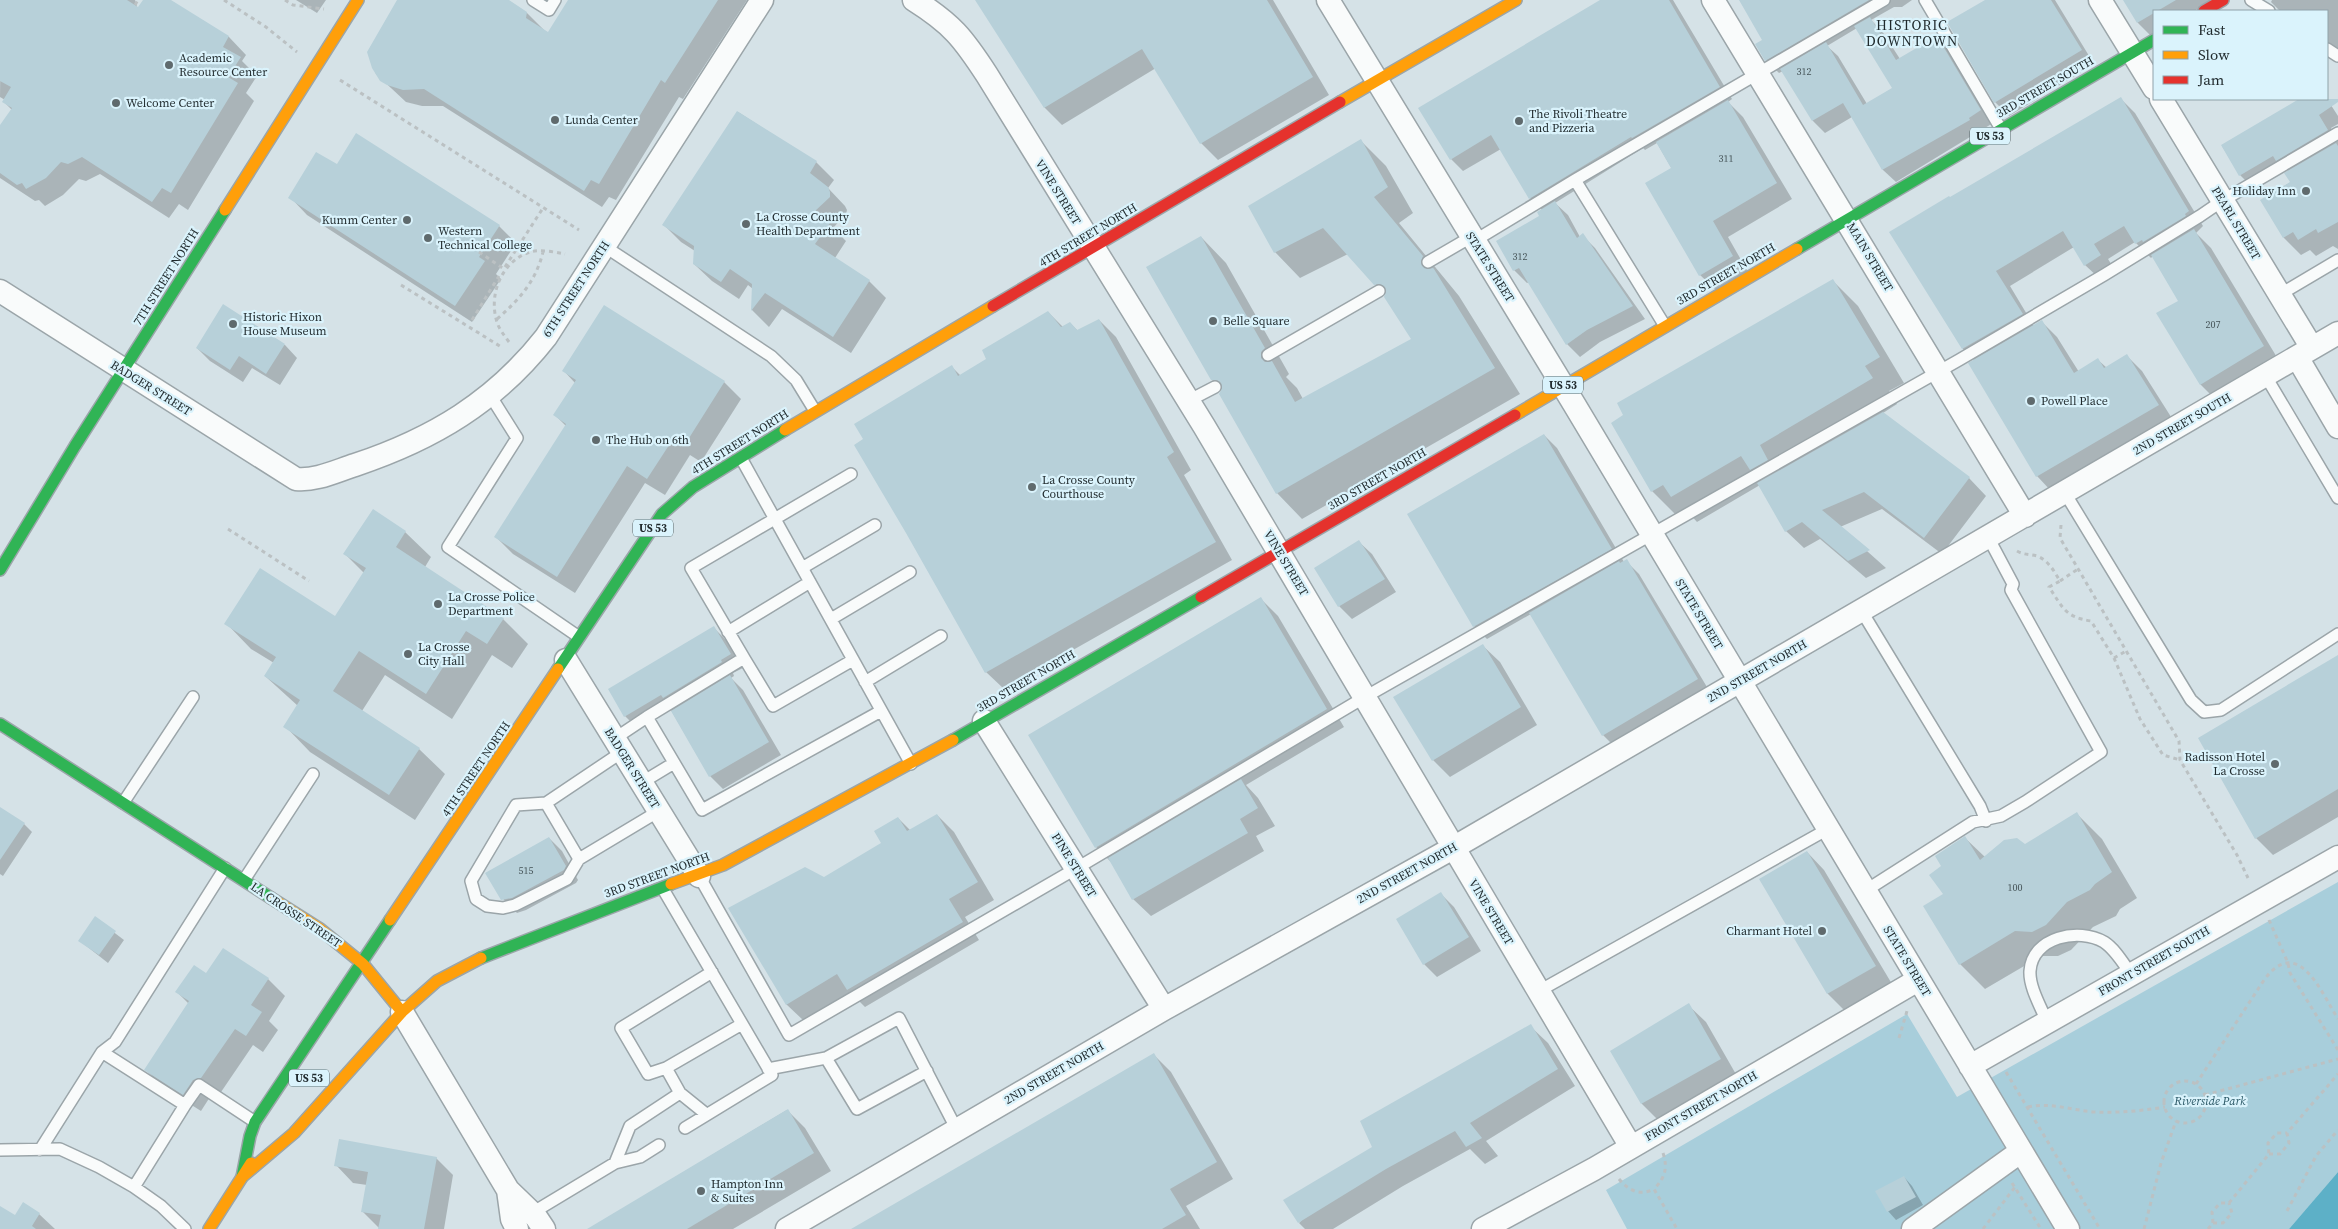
<svg xmlns="http://www.w3.org/2000/svg" width="2338" height="1229" viewBox="0 0 2338 1229" font-family="'Source Serif 4',serif">
<style>
.green{fill:#a8cedb}
.water{fill:#5db0c7}
.shadow{fill:#0003;fill-rule:evenodd}
.building{fill:#b7d0d9}
.lines{fill:none;stroke-linecap:round;stroke-linejoin:round}
.lane-casing{stroke:#9ba5a9;stroke-width:14}
.street-casing{stroke:#9ba5a9;stroke-width:25}
.fast-casing{stroke:#9ba5a9;stroke-width:14}
.slow-casing{stroke:#9ba5a9;stroke-width:14}
.jam-casing{stroke:#9ba5a9;stroke-width:14}
.path{stroke:#bbc1c3;stroke-width:3;stroke-dasharray:4 4;stroke-linecap:butt}
.lane{stroke:#f9fbfb;stroke-width:11}
.street{stroke:#f9fbfb;stroke-width:22}
.fast{stroke:#30b455;stroke-width:11}
.slow{stroke:#ff9f0a;stroke-width:11}
.jam{stroke:#e5322d;stroke-width:11}
.poi-dot{fill:#5f6a6d;stroke:#daf3fc;stroke-width:2}
.labels{text-anchor:middle;stroke-width:4.5;stroke-linejoin:round;paint-order:stroke}
.number-label{font-size:10px;fill:#455357}
.shield{fill:#daf3fc;stroke:#57666a;stroke-width:1}
.shield-label{font-size:11px;font-weight:bold;fill:#1f292c}
.poi-label{font-size:12px;fill:#1f292c;stroke:#daf3fc;text-anchor:start}
.street-label{font-size:12px;fill:#1f292c;stroke:#daf3fc}
.park-label{font-size:12px;font-style:italic;fill:#2a5765;stroke:#daf3fc}
.neighbourhood-label{font-size:14px;letter-spacing:1px;fill:#1f292c;stroke:#daf3fc}
</style>
<rect width="100%" height="100%" fill="#d5e2e7"/>
<path class="green" d="M2338 882V1172L2289 1229H1627L1606 1190 1907 1014 1957 1097Z"/>
<path class="water" d="M2338 1172V1229H2289Z"/>
<path class="shadow" d="M1 0H135L138 10 144 0H169L229 37 246 55 242 61 257 76 246 93 254 101 188 210 179 204 169 218 100 174 86 181 79 179 63 195 45 206 39 200 35 201 0 178V128L12 110 4 102 5 100 0 97Z
M296 0H326L317 13Z
M399 0H506L527 13 548 34 569 0H747L683 99 679 97 616 200 609 197 602 207 443 106H422L406 102 376 74 368 52Z
M977 0H1273L1329 95 1218 160 1201 143 1156 68 1062 125 1045 108Z
M1604 0H1673L1732 99 1728 102 1743 117 1792 199 1728 237 1748 272 1716 290 1700 275 1672 169 1657 143 1645 150 1643 148 1555 203 1568 215 1580 237 1582 235 1595 248 1645 319 1600 342 1580 357 1567 344 1529 282 1527 283 1514 270 1498 242 1541 216 1542 210 1530 198 1501 149 1463 171 1451 159Z
M1747 0H1912L1902 7H1894L1871 20 1882 31 1900 59 1937 38 1950 50 1993 123 1896 182 1883 170 1852 117 1825 133 1813 121 1783 71 1779 73 1766 60 1764 41ZM1857 28 1893 88 1867 104 1838 56 1827 46Z
M1987 0H2055L2094 64 2009 116 1995 102Z
M2124 0H2213L2194 11H2154V35L2152 37 2138 23Z
M2272 0H2338V51L2327 44V11H2280L2271 2Z
M2121 99 2135 113 2203 226 2196 233 2211 248 2281 364 2218 402 2200 384 2180 301 2153 256 2151 258 2135 242 2108 259 2115 270 2100 279 2085 265 2074 247 2010 286 2034 326 2042 322 2057 337 2079 372 2098 360 2107 368 2127 356 2142 371 2173 420 2052 492 2037 476 1975 361 1963 349 1891 233Z
M2302 99H2327L2338 116V124L2331 128 2338 140V249L2333 246 2316 256 2310 250 2301 255 2284 238 2262 200 2291 182 2289 172 2286 169 2253 188 2240 175 2222 146Z
M738 112 816 162 834 180 828 188 845 206 847 210 846 214 833 228 846 241 835 258 869 281 886 298 851 353 782 309 769 327 752 310 753 289 748 285 739 299 712 281 694 264 695 251 681 242 664 225Z
M1361 141 1386 166 1413 213 1399 223 1459 296 1520 394 1302 519 1277 493 1222 390 1212 380 1201 237 1226 263 1289 374 1286 377 1297 388 1303 399 1413 339 1386 296 1348 254 1300 278 1275 252Z
M338 166 499 226 516 243 496 274 501 279 472 322 307 215 290 197Z
M1833 281 1858 306 1904 383 1889 391 1897 404 1883 413 1969 478 1986 496 1942 554 1882 509 1840 527 1886 568 1866 578 1820 539 1804 548 1786 531 1760 485 1697 522 1687 511 1677 516 1652 491Z
M1048 312 1063 327 1070 323 1078 331 1099 320 1116 337 1191 470 1184 475 1232 560 1004 689 986 672 952 367 961 376 987 360Z
M285 345 297 358 280 385 252 368 243 382 210 361 197 348Z
M564 371 724 382 741 399 701 462 690 455 665 495 645 483 575 593 513 554 496 537 566 426 555 415 575 383Z
M1544 435 1557 448 1624 562 1626 561 1639 574 1710 692 1616 748 1603 735 1531 614 1487 639 1474 626Z
M405 532 431 557 425 567 503 619 528 644 512 668 492 655 452 719 385 675 362 711 419 749 445 774 415 820 310 752 285 726 298 706 265 676 274 663 251 649 226 623 335 618 364 573 344 553Z
M1359 542 1372 554 1396 592 1352 619 1339 606Z
M1260 598 1278 616 1344 727 1246 785 1258 798 1275 826 1256 836 1264 851 1151 916 1133 899 1113 864 1096 847Z
M714 628 727 641 743 668 733 673 734 676 731 678 743 690 781 755 723 789 710 776 671 710 638 729 625 716Z
M1482 645 1500 662 1537 725 1450 777 1433 760Z
M2338 656V817L2273 855 2256 838Z
M0 808 24 824 32 832 3 876 0 874Z
M2077 814 2102 839 2137 898 2120 909 2116 916 2093 927 2071 950 2058 956H2041L1985 989 1960 964 1944 895 1943 866 1965 838 1985 857 2025 845Z
M937 815 954 832 994 900 965 917 979 940 865 1007 851 993 804 1021 786 1004 824 879 883 843 898 818 911 831Z
M549 838 562 851 578 880 576 883 526 910 517 913 504 900 487 873Z
M1807 852 1824 870 1892 984 1845 1011 1828 994 1761 880Z
M1441 894 1454 907 1481 951 1437 977 1424 964Z
M95 918 124 940 108 963 80 941Z
M268 979 285 996 269 1021 278 1030 263 1052 253 1045 219 1095 210 1097 201 1111 163 1087 146 1070 189 1004 177 992Z
M1688 1005 1706 1022 1737 1076 1659 1121 1642 1104 1612 1051Z
M1530 1026 1548 1043 1575 1086 1486 1141 1498 1156 1485 1164 1470 1149 1403 1186 1333 1229H1305L1299 1223 1374 1147Z
M1154 1055 1171 1072 1233 1179 1186 1206 1200 1229H854Z
M787 1110 805 1128 831 1171 733 1229H589Z
M436 1158 453 1175 444 1229H380L362 1211 367 1185 353 1183 336 1165Z
M1904 1177 1912 1186 1923 1205 1896 1220 1888 1211Z
M0 1207 15 1217 39 1214 55 1229H0Z"/>
<path class="building" d="M0 0H127L138 7 143 0H171L229 36 223 47 241 57 228 77 238 83 171 193 162 188 152 202 82 157 68 164 61 162 46 178 26 189 22 183 17 185 0 173V125L12 108 2 102 11 87 0 81Z
M397 0H509L527 12 526 18 548 32 568 0H718L665 83 661 80 599 184 591 180 584 191 424 89 403 90 387 85 380 81 372 68 367 52Z
M975 0H1267L1313 77 1200 144 1142 49 1044 108Z
M1600 0H1669L1720 87 1632 138 1631 137 1529 199 1491 135 1450 160 1418 108Z
M1739 0H1869L1765 61 1755 44 1762 40Z
M1985 0H2051L2082 50 1994 103 1947 22Z
M2123 0H2176L2137 23Z
M1870 17 1896 60 1937 36 1981 110 1969 118 1970 120 1882 170 1843 103 1812 121 1780 69 1826 42 1863 105 1892 88 1854 26Z
M2121 97 2189 211 2185 214 2186 216 2143 242 2142 240 2135 244 2124 226 2094 244 2101 255 2084 266 2063 231 1996 271 2023 314 1962 349 1889 232 1949 196 1950 197Z
M2299 99H2338V102L2319 115 2328 130 2276 161 2273 156 2239 176 2221 145Z
M1728 100 1777 183 1713 221 1733 256 1699 276 1645 183 1671 168 1656 142Z
M737 111 817 161 810 173 828 187 830 192V197L814 212 830 223 815 244 870 280 833 337 765 293 751 311 752 284 730 269 721 282 693 264 694 246 662 225Z
M356 133 500 225 479 257 485 261 455 306 288 198 316 152 337 164Z
M1361 139 1388 187 1374 197 1423 256 1421 262 1422 266 1428 269 1433 268 1434 269 1495 368 1276 494 1219 394 1222 388 1221 383 1216 380H1211L1146 267 1201 236 1265 348 1261 352V358L1265 362 1272 361 1295 402 1411 339 1384 297 1386 291 1385 287 1379 284 1374 285 1323 228 1274 253 1248 206Z
M2336 143 2338 146V222L2318 233 2316 229 2298 240 2293 232 2283 238 2260 200 2290 182 2284 173Z
M1555 201 1577 238 1583 233 1633 306 1587 330 1566 345 1519 268 1513 271 1496 241 1539 216 1537 212Z
M2194 229 2264 346 2200 385 2156 313 2178 301 2151 255Z
M1833 279 1880 357 1865 366 1873 378 1760 445 1768 460 1750 470 1741 456 1671 497 1663 485 1651 492 1611 423 1623 415 1617 403Z
M223 304 285 344 266 374 239 356 230 370 196 348Z
M604 305 725 381 684 446 673 439 647 479 627 466 557 577 494 537 566 424 553 415 576 380 562 371Z
M1048 311 1061 327 1070 322 1077 330 1099 319 1174 452 1167 457 1216 542 985 673 906 533 854 445 863 439 854 424 952 365 958 376 986 359 982 350Z
M2042 320 2074 373 2098 358 2104 368 2127 354 2159 405 2036 477 1968 363Z
M1883 412 1970 477 1924 538 1864 492 1822 510 1870 550 1848 561 1802 522 1785 532 1757 483Z
M1544 434 1612 549 1473 627 1407 514Z
M373 509 406 531 396 547 504 618 487 644 466 631 426 694 359 651 333 691 420 748 389 795 283 727 300 700 264 676 276 657 224 624 260 568 335 616 366 568 343 554Z
M1359 540 1385 579 1338 607 1314 568Z
M1627 559 1698 679 1602 736 1529 613 1619 561 1620 563Z
M1261 597 1327 709 1095 848 1028 735Z
M714 626 731 654 721 660 722 662 663 698 661 695 624 717 608 689Z
M1483 644 1521 707 1432 761 1393 697Z
M2338 655V789L2255 839 2198 738Z
M730 675 769 742 709 777 671 711Z
M1241 779 1258 808 1240 819 1248 833 1132 900 1108 858Z
M0 807 25 823 0 860Z
M2077 812 2112 872 2095 884 2090 890 2067 902 2046 925 2032 932 2015 931 1959 965 1923 906 1943 894 1929 875 1941 866 1935 856 1965 836 1980 860 2004 840 2017 838 2025 844Z
M937 814 978 882 949 899 963 922 847 990 837 974 786 1005 728 908 805 867 824 877 881 843 874 831 898 817 907 831Z
M549 837 566 866 564 870 512 898 501 900 485 873Z
M1807 851 1876 966 1827 994 1759 879Z
M1441 892 1469 937 1423 965 1396 919Z
M95 916 116 931 99 955 78 941Z
M223 948 269 978 251 1005 262 1012 246 1036 235 1029 201 1078 193 1080 183 1095 144 1070 189 1001 175 992 194 965 206 973Z
M1689 1003 1721 1059 1641 1104 1610 1051Z
M1531 1024 1558 1069 1470 1123 1482 1138 1466 1147 1455 1131 1386 1169 1298 1223 1283 1200 1372 1147 1360 1121Z
M1154 1053 1217 1162 1170 1189 1186 1215 1162 1229H851Z
M788 1109 814 1153 687 1229H587Z
M339 1139 437 1157 424 1229H378L381 1215 361 1212 368 1172 334 1166Z
M1904 1176 1916 1197 1887 1212 1875 1191Z
M23 1202 40 1213 32 1226 36 1229H0V1206L15 1215Z"/>
<g class="lines">
<defs>
<path id="lane" d="M533 0 549 10 555 0
M1925 0 2001 129
M2251 0 2269 11
M2327 49 2338 56
M1575 180 1665 326
M1474 241 1575 180 1884 0
M604 246 771 356 796 380 815 411
M1428 262 1471 237
M2279 295 2338 260
M1268 355 1379 291
M2265 375 2338 498
M490 395 517 438 448 547 579 637
M1188 401 1215 387
M741 458 911 764
M2065 493 2191 700 2204 712 2221 710 2338 634
M802 568 875 525
M1861 610 1980 806 1986 821
M831 619 910 572
M728 632 810 582
M744 658 691 568 851 474
M853 660 773 706 744 658 647 717 702 810 881 711
M865 682 941 636
M614 739 647 717
M622 752 546 803 516 805 471 881 476 899 487 906 503 908 515 905 567 879 579 859 659 811
M641 783 674 763
M123 803 193 697
M546 803 579 859
M699 876 789 1035 1077 868 1365 697 1959 360 2104 275 2200 216 2222 201 2338 133
M244 880 313 774
M663 889 772 1075 685 1128
M1865 891 1973 822 2001 816 2025 802 2101 752 2011 590 2013 584 1988 537
M1539 991 1828 829
M2047 1022C2041 1007 2029 987 2030 971 2032 937 2079 927 2104 942 2115 949 2123 963 2131 974
M102 1052 115 1042 225 868
M826 1058 857 1109 927 1071
M666 1068 742 1024
M768 1069 826 1058 899 1018 957 1130
M680 1093 666 1068 648 1074 621 1028 712 972
M185 1105 199 1085 255 1122
M0 1150 60 1149 99 1167 134 1187 161 1206 185 1229
M40 1150 102 1052 185 1105 134 1187
M615 1163 630 1126 680 1093 706 1114
M532 1213 615 1163 640 1157 659 1145"/>
<path id="street" d="M914 0C952 24 963 38 987 75L1204 426 1631 1147
M1328 0 1574 404 2068 1229
M1713 0 2025 516
M2100 0 2154 88
M2161 99 2312 348
M0 291 296 479C316 481 336 471 355 465 433 439 495 402 546 337L762 0
M2297 357 2338 427
M566 660 699 876
M984 721 1164 1009
M402 1012 508 1190 536 1217 544 1229
M1970 1066 2338 857
M508 1190 512 1219 517 1229
M787 1229 1164 1009 1453 848 2338 333
M1483 1229 1594 1169 1918 980
M1913 1229 2020 1152"/>
<path id="fast" d="M1797 249 2154 40
M0 570 75 446 225 210
M558 669 662 514 693 487 785 430
M0 724 271 898
M953 740 1201 597
M481 958 671 884
M242 1177 250 1136 255 1122 390 920"/>
<path id="slow" d="M1340 102 1516 0
M225 210 358 0
M1515 415 1797 249
M785 430 993 306
M671 884 723 865 953 740
M271 898 320 929 363 964 402 1012
M390 920 558 669
M242 1177 294 1133 402 1012 437 981 481 958
M209 1229 251 1163"/>
<path id="jam" d="M2204 11 2223 0
M993 306 1340 102
M1201 597 1515 415"/>
</defs>
<use href="#lane" class="lane-casing"/>
<use href="#street" class="street-casing"/>
<use href="#fast" class="fast-casing"/>
<use href="#slow" class="slow-casing"/>
<use href="#jam" class="jam-casing"/>
<path class="path" d="M224 0 266 27 297 52
M285 0 293 5 324 9
M135 5 138 0
M340 80 579 230
M479 252 504 269
M505 267 543 208
M401 285 503 348
M497 319C519 300 536 281 543 252
M472 320 499 276
M509 342C504 335 499 329 497 322 488 294 502 261 530 252 541 249 554 252 565 254
M2061 525 2060 538 2179 741 2180 760 2237 855 2248 878
M228 529 309 581
M2017 551C2024 555 2029 554 2037 556 2048 560 2054 571 2060 581L2049 587C2063 608 2065 617 2091 621L2114 658 2140 719 2163 755 2180 760
M2060 581 2078 569
M2114 658 2126 651
M2269 920 2288 963 2290 973 2338 1050
M1899 1038 1907 1011
M2006 1072 2100 1229
M2164 1102a21 21 0 1 1 42 0a21 21 0 1 1-42 0Z
M2196 1084 2264 980C2298 934 2321 992 2338 1019
M2205 1095 2338 1059
M2028 1107C2050 1102 2071 1110 2094 1112 2118 1113 2141 1111 2165 1107
M1663 1153C1668 1168 1665 1178 1654 1189L1677 1229
M2269 1154H2280L2289 1143 2287 1133 2338 1074
M1619 1179C1629 1191 1640 1196 1654 1189
M2012 1183 2041 1229
M2229 1203 2269 1154 2268 1143 2277 1133H2287
M2287 1211 2316 1156 2338 1130
M2213 1223H2223L2232 1213 2229 1203
M1983 1229 2015 1187
M2144 1229 2161 1163 2176 1121
M2208 1229 2213 1223 2212 1212 2220 1203H2229"/>
<use href="#lane" class="lane"/>
<use href="#street" class="street"/>
<use href="#fast" class="fast"/>
<use href="#slow" class="slow"/>
<use href="#jam" class="jam"/>
</g>
<g class="poi-dot">
<circle cx="169" cy="65" r="5"/>
<circle cx="116" cy="103" r="5"/>
<circle cx="555" cy="120" r="5"/>
<circle cx="1519" cy="121" r="5"/>
<circle cx="2306" cy="191" r="5"/>
<circle cx="407" cy="220" r="5"/>
<circle cx="746" cy="224" r="5"/>
<circle cx="428" cy="238" r="5"/>
<circle cx="1213" cy="321" r="5"/>
<circle cx="233" cy="324" r="5"/>
<circle cx="2031" cy="401" r="5"/>
<circle cx="596" cy="440" r="5"/>
<circle cx="1032" cy="487" r="5"/>
<circle cx="438" cy="604" r="5"/>
<circle cx="408" cy="654" r="5"/>
<circle cx="2275" cy="764" r="5"/>
<circle cx="1822" cy="931" r="5"/>
<circle cx="701" cy="1191" r="5"/>
</g>
<g class="labels">
<g class="number-label">
<text x="1804" y="75">312</text>
<text x="1726" y="162">311</text>
<text x="1520" y="260">312</text>
<text x="2213" y="328">207</text>
<text x="526" y="874">515</text>
<text x="2015" y="891">100</text>
</g>
<g class="shield">
<rect x="1970" y="127.5" width="40" height="17" rx="4"/>
<rect x="1543" y="376.5" width="40" height="17" rx="4"/>
<rect x="633" y="519.5" width="40" height="17" rx="4"/>
<rect x="289" y="1069.5" width="40" height="17" rx="4"/>
</g>
<g class="shield-label">
<text x="1990" y="140">US 53</text>
<text x="1563" y="389">US 53</text>
<text x="653" y="532">US 53</text>
<text x="309" y="1082">US 53</text>
</g>
<g class="poi-label">
<text x="179" y="62">Academic<tspan x="179" dy="14">Resource Center</tspan></text>
<text x="126" y="107">Welcome Center</text>
<text x="1529" y="118">The Rivoli Theatre<tspan x="1529" dy="14">and Pizzeria</tspan></text>
<text x="565" y="124">Lunda Center</text>
<text x="2296" y="195" text-anchor="end">Holiday Inn</text>
<text x="756" y="221">La Crosse County<tspan x="756" dy="14">Health Department</tspan></text>
<text x="397" y="224" text-anchor="end">Kumm Center</text>
<text x="438" y="235">Western<tspan x="438" dy="14">Technical College</tspan></text>
<text x="243" y="321">Historic Hixon<tspan x="243" dy="14">House Museum</tspan></text>
<text x="1223" y="325">Belle Square</text>
<text x="2041" y="405">Powell Place</text>
<text x="606" y="444">The Hub on 6th</text>
<text x="1042" y="484">La Crosse County<tspan x="1042" dy="14">Courthouse</tspan></text>
<text x="448" y="601">La Crosse Police<tspan x="448" dy="14">Department</tspan></text>
<text x="418" y="651">La Crosse<tspan x="418" dy="14">City Hall</tspan></text>
<text x="2265" y="761" text-anchor="end">Radisson Hotel<tspan x="2265" dy="14">La Crosse</tspan></text>
<text x="1812" y="935" text-anchor="end">Charmant Hotel</text>
<text x="711" y="1188">Hampton Inn<tspan x="711" dy="14">&amp; Suites</tspan></text>
</g>
<g class="street-label">
<text transform="translate(2045 87) rotate(-30)" y="4">3RD STREET SOUTH</text>
<text transform="translate(1058 192) rotate(58)" y="4">VINE STREET</text>
<text transform="translate(2236 223) rotate(59)" y="4">PEARL STREET</text>
<text transform="translate(1088 235) rotate(-31)" y="4">4TH STREET NORTH</text>
<text transform="translate(1870 257) rotate(59)" y="4">MAIN STREET</text>
<text transform="translate(1490 267) rotate(58)" y="4">STATE STREET</text>
<text transform="translate(1726 274) rotate(-30)" y="4">3RD STREET NORTH</text>
<text transform="translate(166 277) rotate(-58)" y="4">7TH STREET NORTH</text>
<text transform="translate(576 289) rotate(-57)" y="4">6TH STREET NORTH</text>
<text transform="translate(151 388) rotate(32)" y="4">BADGER STREET</text>
<text transform="translate(2182 424) rotate(-30)" y="4">2ND STREET SOUTH</text>
<text transform="translate(740 442) rotate(-32)" y="4">4TH STREET NORTH</text>
<text transform="translate(1377 479) rotate(-30)" y="4">3RD STREET NORTH</text>
<text transform="translate(1286 563) rotate(59)" y="4">VINE STREET</text>
<text transform="translate(1699 614) rotate(59)" y="4">STATE STREET</text>
<text transform="translate(1757 671) rotate(-30)" y="4">2ND STREET NORTH</text>
<text transform="translate(1026 681) rotate(-30)" y="4">3RD STREET NORTH</text>
<text transform="translate(632 768) rotate(58)" y="4">BADGER STREET</text>
<text transform="translate(476 769) rotate(-56)" y="4">4TH STREET NORTH</text>
<text transform="translate(1074 865) rotate(58)" y="4">PINE STREET</text>
<text transform="translate(1407 873) rotate(-29)" y="4">2ND STREET NORTH</text>
<text transform="translate(657 875) rotate(-20)" y="4">3RD STREET NORTH</text>
<text transform="translate(1491 912) rotate(59)" y="4">VINE STREET</text>
<text transform="translate(296 915) rotate(34)" y="4">LA CROSSE STREET</text>
<text transform="translate(1907 961) rotate(59)" y="4">STATE STREET</text>
<text transform="translate(2154 961) rotate(-30)" y="4">FRONT STREET SOUTH</text>
<text transform="translate(1054 1073) rotate(-30)" y="4">2ND STREET NORTH</text>
<text transform="translate(1701 1106) rotate(-30)" y="4">FRONT STREET NORTH</text>
</g>
<g class="park-label">
<text x="2210" y="1105">Riverside Park</text>
</g>
<g class="neighbourhood-label">
<text x="1912" y="30">HISTORIC<tspan x="1912" dy="16">DOWNTOWN</tspan></text>
</g>
</g>
<rect x="2153" y="10" width="175" height="90" fill="#daf3fc" stroke="#8fa2a9"/>
<rect x="2163" y="26" width="25" height="8" fill="#30b455" stroke="#8fa2a9"/>
<text x="2198" y="35" font-size="15" fill="#1f292c">Fast</text>
<rect x="2163" y="51" width="25" height="8" fill="#ff9f0a" stroke="#8fa2a9"/>
<text x="2198" y="60" font-size="15" fill="#1f292c">Slow</text>
<rect x="2163" y="76" width="25" height="8" fill="#e5322d" stroke="#8fa2a9"/>
<text x="2198" y="85" font-size="15" fill="#1f292c">Jam</text>
</svg>
